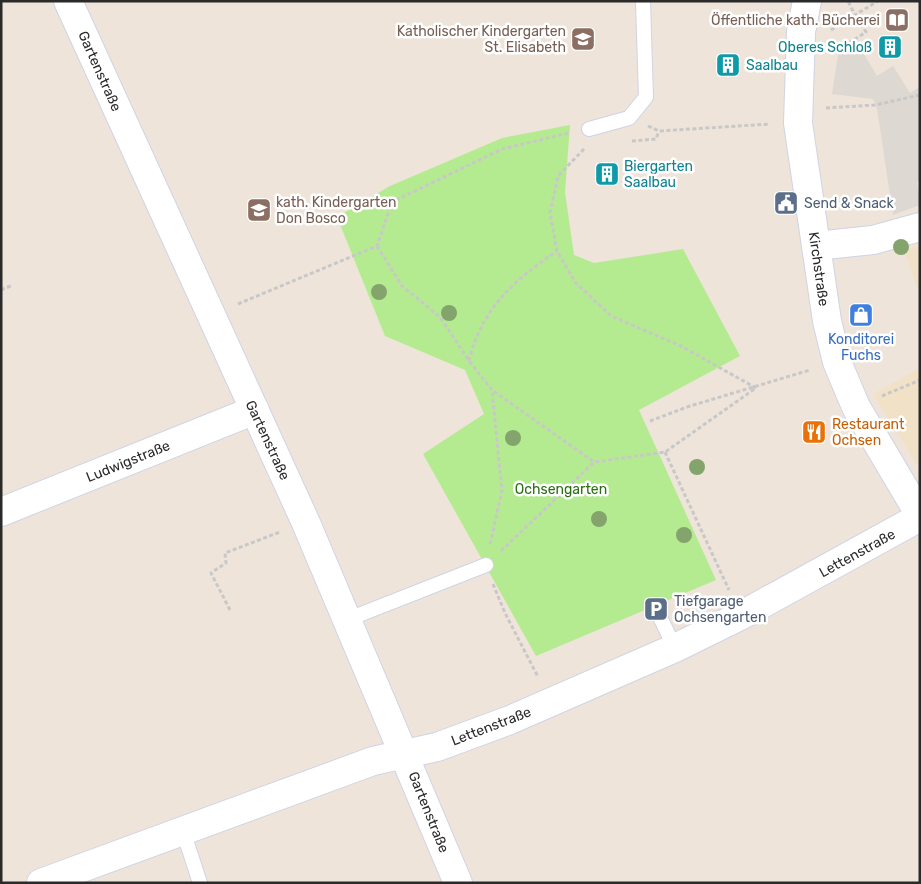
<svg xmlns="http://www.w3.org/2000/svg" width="921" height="884" viewBox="0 0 921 884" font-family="Rubik,sans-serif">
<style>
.education{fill:#f1e1c7}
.green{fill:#b5eb90}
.plaza{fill:#ddd8d1}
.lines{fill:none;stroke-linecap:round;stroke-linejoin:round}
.lane-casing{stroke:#cfd4e5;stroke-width:16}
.street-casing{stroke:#cfd4e5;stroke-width:30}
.secondary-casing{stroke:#cfd4e5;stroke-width:30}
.path{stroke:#c8c8c8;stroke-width:3;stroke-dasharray:4 2.5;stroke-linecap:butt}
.lane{stroke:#fff;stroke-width:14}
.street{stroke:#fff;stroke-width:28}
.secondary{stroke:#fff;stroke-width:28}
.tree{fill:#83a46c}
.labels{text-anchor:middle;stroke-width:5;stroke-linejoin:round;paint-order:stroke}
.education-label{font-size:14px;fill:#785e54;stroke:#fff;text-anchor:end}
.culture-label{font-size:14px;fill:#0d838f;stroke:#fff;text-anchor:start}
.street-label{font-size:14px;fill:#2a2a2a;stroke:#fff}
.service-label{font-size:14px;fill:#4e5e75;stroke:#fff;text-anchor:start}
.shop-label{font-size:14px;fill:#366cbe;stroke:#fff}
.food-label{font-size:14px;fill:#c56008;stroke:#fff;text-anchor:start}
.park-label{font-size:14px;fill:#2b6f12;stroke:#fff}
</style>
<rect width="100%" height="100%" fill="#eee4da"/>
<path class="education" d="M920 246V296L904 250Z
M920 368V469L873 394Z"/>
<path class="green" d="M570 125 565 192 574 255 594 263 683 249 740 356 639 410 716 580 536 656 423 454 484 414 465 370 385 336 337 217 390 186 502 138Z"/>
<path class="plaza" d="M849 43 855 53 861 49 877 76 893 66 910 93 920 87V181L917 182 920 205 893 215 877 108 873 99 832 94 839 49Z"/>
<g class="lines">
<defs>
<path id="lane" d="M589 129 629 118 646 97 643 1
M656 609 675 648
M346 620 486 565
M183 831 200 883"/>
<path id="street" d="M68 1 306 523 458 883
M816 246 873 240 920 227
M1 512 255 410
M41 883 373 761 437 747 510 720 675 648 740 616 920 517"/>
<path id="secondary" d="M807 1 801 32 798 123 827 321 837 362 856 407 920 515"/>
</defs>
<use href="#lane" class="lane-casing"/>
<use href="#street" class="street-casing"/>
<use href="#secondary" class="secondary-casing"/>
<path class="path" d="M831 30 855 15 848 1
M849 43 866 32 855 15 878 1
M826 108 875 105 920 95
M648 126 659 131 770 124
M632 141 656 139 659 131
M584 149 558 176 550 213 557 251 575 282 611 316 681 346 756 388
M377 246 402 286 440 317 469 361 492 390 594 462 665 452 756 388
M1 290 13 285
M238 304 377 246 392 202 502 149 569 133
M469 361C482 308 513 281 557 251
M882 396 920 380
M650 421 690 406 810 370
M665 452 729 590
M490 544 502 491 492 390
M501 551 594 462
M493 584 505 613 538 677
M230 610 211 573 226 563 225 553 280 532"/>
<use href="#lane" class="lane"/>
<use href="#street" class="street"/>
<use href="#secondary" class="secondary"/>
</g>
<g class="tree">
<circle cx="901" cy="247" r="8"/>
<circle cx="379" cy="292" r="8"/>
<circle cx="449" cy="313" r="8"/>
<circle cx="513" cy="438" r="8"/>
<circle cx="697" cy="467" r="8"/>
<circle cx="599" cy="519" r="8"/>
<circle cx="684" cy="535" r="8"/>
</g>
<defs>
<symbol id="library-square" viewBox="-11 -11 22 22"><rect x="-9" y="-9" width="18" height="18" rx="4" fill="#8d6e63" stroke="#fff"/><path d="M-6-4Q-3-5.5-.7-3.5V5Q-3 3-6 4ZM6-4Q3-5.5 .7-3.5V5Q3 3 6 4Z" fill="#fff"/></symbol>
<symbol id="school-square" viewBox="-11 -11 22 22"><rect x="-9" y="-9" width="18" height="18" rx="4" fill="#8d6e63" stroke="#fff"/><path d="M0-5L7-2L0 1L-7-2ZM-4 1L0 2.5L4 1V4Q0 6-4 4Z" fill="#fff"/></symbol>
<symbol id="building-square" viewBox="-11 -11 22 22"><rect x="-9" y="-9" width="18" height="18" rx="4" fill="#0f9aa8" stroke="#fff"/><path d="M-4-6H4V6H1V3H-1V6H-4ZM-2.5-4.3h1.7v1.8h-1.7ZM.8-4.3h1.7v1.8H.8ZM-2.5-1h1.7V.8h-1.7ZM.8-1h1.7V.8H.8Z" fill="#fff"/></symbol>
<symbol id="civic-square" viewBox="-11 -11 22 22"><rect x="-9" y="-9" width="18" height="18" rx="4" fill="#5c6f8a" stroke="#fff"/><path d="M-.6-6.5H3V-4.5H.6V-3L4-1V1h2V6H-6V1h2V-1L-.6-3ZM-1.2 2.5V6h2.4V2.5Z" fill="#fff"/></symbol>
<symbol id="shop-square" viewBox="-11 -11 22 22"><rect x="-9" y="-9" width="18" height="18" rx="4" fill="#3f7fe0" stroke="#fff"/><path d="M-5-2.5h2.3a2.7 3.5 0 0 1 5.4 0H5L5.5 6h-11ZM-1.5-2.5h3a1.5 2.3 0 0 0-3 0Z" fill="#fff"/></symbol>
<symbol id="restaurant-square" viewBox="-11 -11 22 22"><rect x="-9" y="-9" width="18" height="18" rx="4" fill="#e8710a" stroke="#fff"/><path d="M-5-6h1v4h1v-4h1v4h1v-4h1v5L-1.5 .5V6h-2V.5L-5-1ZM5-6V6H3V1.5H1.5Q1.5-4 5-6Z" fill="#fff"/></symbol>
<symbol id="parking-square" viewBox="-11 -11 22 22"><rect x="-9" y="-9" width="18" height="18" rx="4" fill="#5c6f8a" stroke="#fff"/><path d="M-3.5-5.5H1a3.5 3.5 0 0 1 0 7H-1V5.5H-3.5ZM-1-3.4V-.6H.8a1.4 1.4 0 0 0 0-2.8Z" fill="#fff"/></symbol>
</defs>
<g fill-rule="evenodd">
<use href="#library-square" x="883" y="6" width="28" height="28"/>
<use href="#school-square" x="569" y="25" width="28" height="28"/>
<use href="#building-square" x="876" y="33" width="28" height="28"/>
<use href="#building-square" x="714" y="51" width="28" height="28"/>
<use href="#building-square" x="593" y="160" width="28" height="28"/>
<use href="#civic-square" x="772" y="189" width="28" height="28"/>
<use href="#school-square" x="245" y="196" width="28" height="28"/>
<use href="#shop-square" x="847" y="301" width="28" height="28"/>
<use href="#restaurant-square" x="800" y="418" width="28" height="28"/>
<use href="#parking-square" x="642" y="595" width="28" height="28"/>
</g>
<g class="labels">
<g class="education-label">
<text x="880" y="25">Öffentliche kath. Bücherei</text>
<text x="566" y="36">Katholischer Kindergarten<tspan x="566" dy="16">St. Elisabeth</tspan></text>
<text x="276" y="207" text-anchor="start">kath. Kindergarten<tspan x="276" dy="16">Don Bosco</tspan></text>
</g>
<g class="culture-label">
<text x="872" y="52" text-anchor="end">Oberes Schloß</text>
<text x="746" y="70">Saalbau</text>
<text x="624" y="171">Biergarten<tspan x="624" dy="16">Saalbau</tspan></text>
</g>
<g class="street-label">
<text transform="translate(100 71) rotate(66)" y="5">Gartenstraße</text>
<text transform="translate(819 269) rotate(82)" y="5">Kirchstraße</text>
<text transform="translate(268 440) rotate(65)" y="5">Gartenstraße</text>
<text transform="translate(128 461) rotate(-22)" y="5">Ludwigstraße</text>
<text transform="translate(857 553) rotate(-29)" y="5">Lettenstraße</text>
<text transform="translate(491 726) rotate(-21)" y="5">Lettenstraße</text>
<text transform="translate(429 812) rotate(68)" y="5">Gartenstraße</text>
</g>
<g class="service-label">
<text x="804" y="208">Send &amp; Snack</text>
<text x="674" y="606">Tiefgarage<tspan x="674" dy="16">Ochsengarten</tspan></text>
</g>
<g class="shop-label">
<text x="861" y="344">Konditorei<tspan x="861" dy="16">Fuchs</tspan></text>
</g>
<g class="food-label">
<text x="832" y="429">Restaurant<tspan x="832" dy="16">Ochsen</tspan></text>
</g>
<g class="park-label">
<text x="561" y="494">Ochsengarten</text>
</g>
</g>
<rect width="921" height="884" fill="none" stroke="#2a2a2a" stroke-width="5"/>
</svg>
